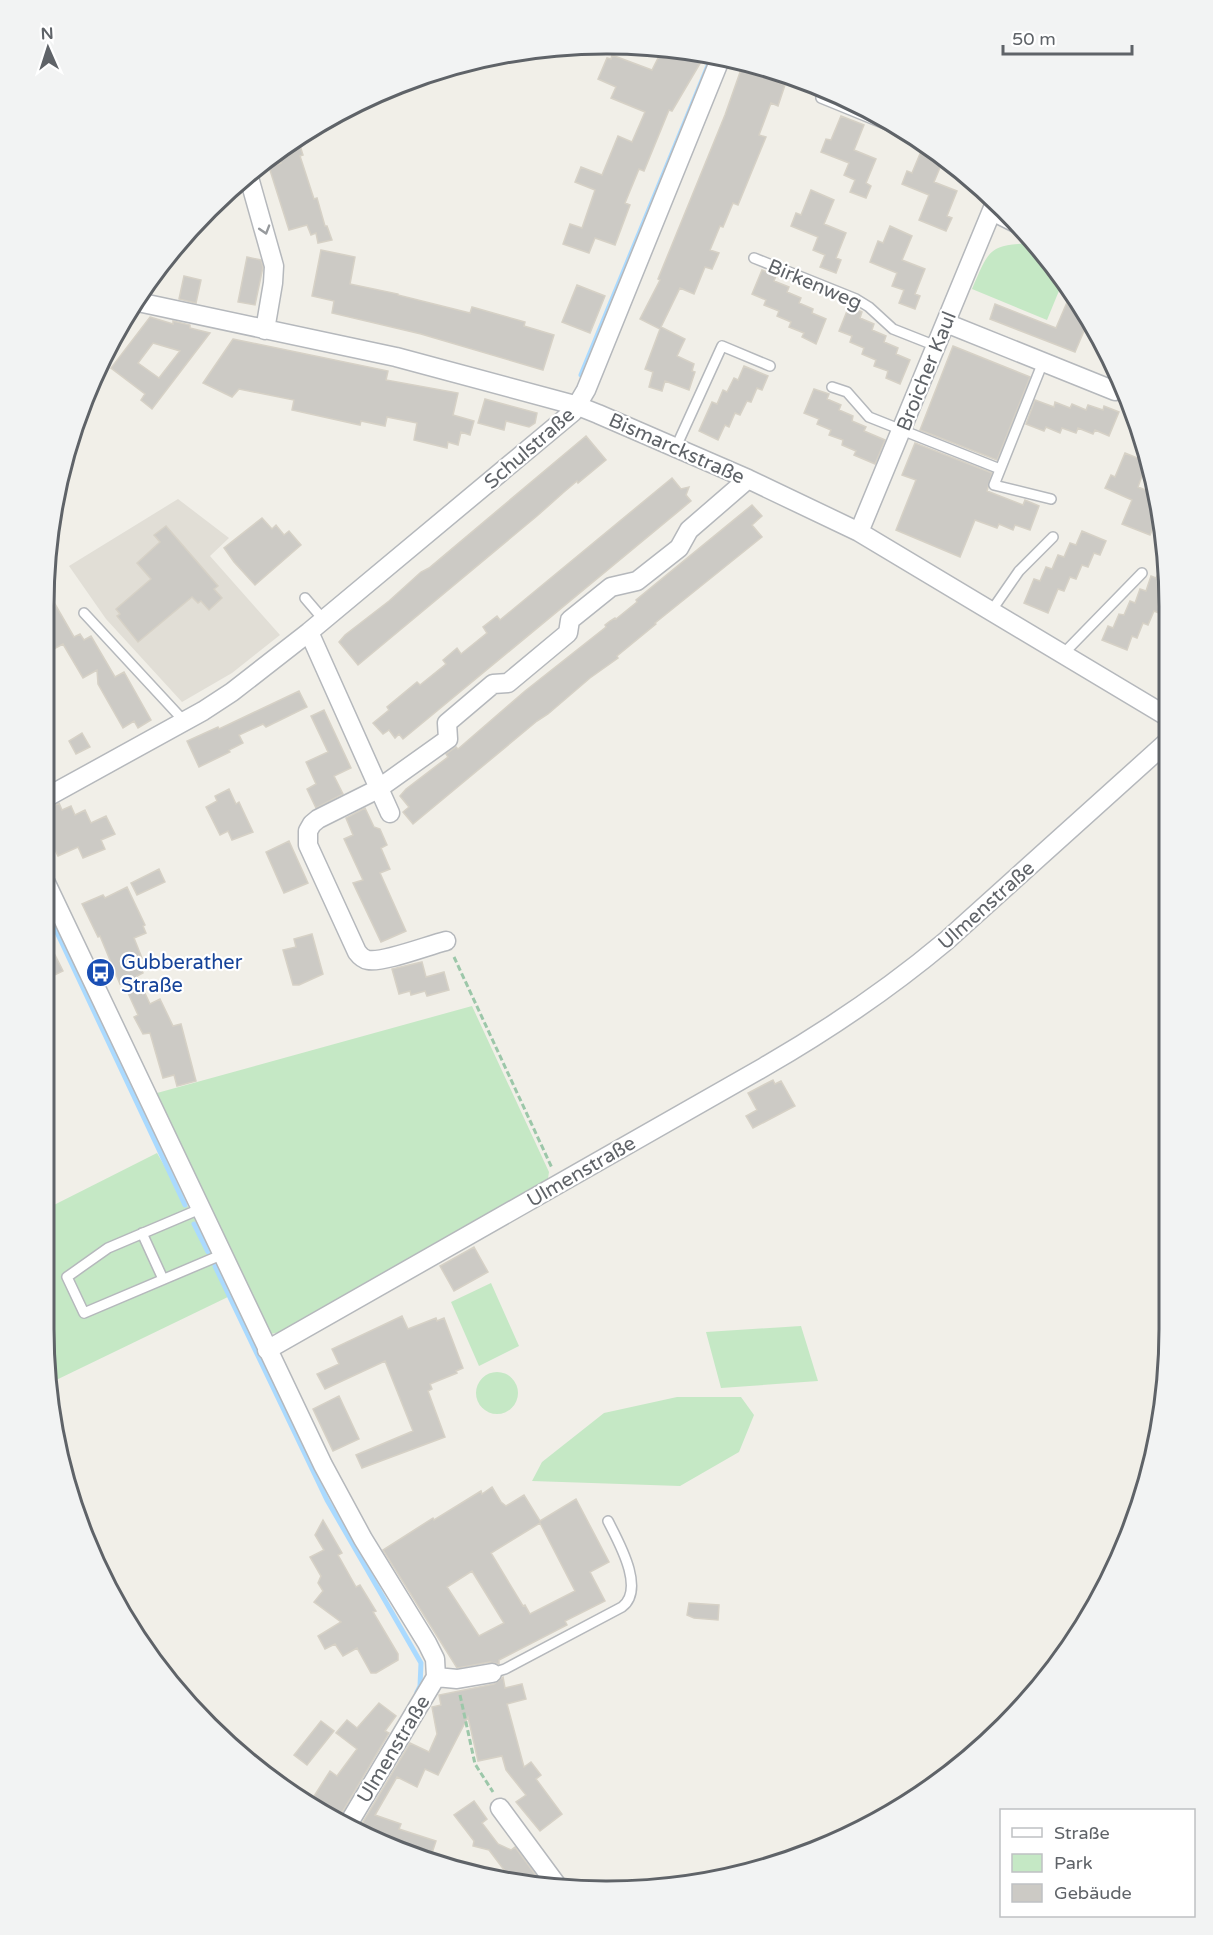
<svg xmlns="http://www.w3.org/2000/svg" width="1213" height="1935" viewBox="0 0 1213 1935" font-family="'Varela Round',sans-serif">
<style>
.education{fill:#e1ded6}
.green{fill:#c5e8c5}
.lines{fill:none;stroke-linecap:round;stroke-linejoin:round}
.stream{stroke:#aadaff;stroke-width:5}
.building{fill:#cccac5;stroke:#d6d1c6;stroke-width:1.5;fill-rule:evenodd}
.lane-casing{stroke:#b5b8bc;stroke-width:12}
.street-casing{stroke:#b5b8bc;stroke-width:21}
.path{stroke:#9cc7a9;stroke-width:3;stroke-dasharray:6 3;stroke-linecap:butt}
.lane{stroke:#fff;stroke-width:9}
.street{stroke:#fff;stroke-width:18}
.oneway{stroke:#979a9d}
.labels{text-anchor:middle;stroke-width:4.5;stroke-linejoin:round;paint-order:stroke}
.street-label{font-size:20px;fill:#5f6368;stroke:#fff}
.transit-label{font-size:20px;fill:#164399;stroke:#fff;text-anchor:start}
.rim{fill:none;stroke:#5f6368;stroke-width:3}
</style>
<rect width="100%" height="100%" fill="#f1efe8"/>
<path class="education" d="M178 499 229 538 210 556 280 635 232 673 182 702 106 619 69 566Z"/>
<path class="green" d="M1035 243 1063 281 1047 320 972 289C990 247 989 245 1035 243Z
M472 1006 549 1172 547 1185 290 1330 271 1334 263 1323 157 1093Z
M157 1153 191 1212 232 1295 52 1382 44 1328V1210Z
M491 1283 519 1346 479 1366 451 1302Z
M801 1326 818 1381 721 1388 706 1332Z
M476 1393a21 21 0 1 1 42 0a21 21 0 1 1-42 0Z
M677 1397H741L754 1415 739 1452 680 1486 532 1481 542 1462 604 1413Z"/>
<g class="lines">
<path class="stream" d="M581 375 712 56
M46 909 185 1205
M194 1224 208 1252
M215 1266 327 1500 421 1663 420 1686 417 1692"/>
</g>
<path class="building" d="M671 49 705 55 672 111 669 110 644 171 639 169 625 203 630 205 615 245 595 238 589 253 563 244 570 224 582 228 595 190 575 182 581 167 602 175 618 136 632 142 645 112 611 98 616 87 598 79 607 58 611 59 612 55 652 70 660 54 666 58Z
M744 61 767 68 764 77 785 85 778 106 771 103 759 135 766 137 738 205 733 203 723 227 720 226 710 250 719 253 712 269 705 267 694 294 680 288 661 327 685 339 677 356 694 364 692 371 695 372 689 390 665 381 662 391 649 387 653 372 645 369 660 329 640 319 660 280 658 279 725 115Z
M841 116 864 125 854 150 876 159 866 183 871 186 866 198 850 192 855 180 844 175 849 163 821 152 826 139 831 140Z
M298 139 303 155 300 156 314 199 317 198 325 226H327L332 240 318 243 316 233 311 235 307 225 289 230 269 167 281 163 279 155 286 153 285 148Z
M922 149 944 158 934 182 957 191 947 216 952 218 946 231 919 220 929 195 902 184 907 171 912 173Z
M811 190 834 200 824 224 846 233 836 258 841 260 836 273 820 267 825 255 813 250 818 237 791 226 796 213 801 215Z
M890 226 912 236 902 260 925 269 915 294 920 296 915 309 899 303 904 290 892 286 897 273 870 262 878 241 883 243Z
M321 250 355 257 350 284 398 294V295L470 313 472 307 525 322 524 326 554 335 543 370 421 334 332 313 334 301 312 296Z
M247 257 261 260 263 267 255 305 238 302Z
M762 270 776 276 774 281 789 287 787 292 801 298 799 303 813 309 812 313 826 319 816 344 802 337 804 333 789 327 791 322 777 316 779 311 764 305 766 300 752 294Z
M184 276 201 280 196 303 179 299Z
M577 285 605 296 590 333 562 322Z
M1071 293 1089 319 1075 352 990 319 995 304 1056 328Z
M849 306 862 312 860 318 874 324 872 330 886 336 884 342 898 348 896 354 910 360 900 384 886 378 888 371 874 366 876 360 862 354 864 348 850 342 852 336 839 331Z
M150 317 173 324V321L190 325V328L210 333 152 409 141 400 145 394 111 368ZM153 343 180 351 159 378 138 363Z
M233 339 388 371 386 380 458 393 453 415 474 421 470 435 461 432 458 445 448 442 447 448 414 440 417 423 387 417 385 426 361 421 360 425 292 410 294 400 239 389 232 397 203 383Z
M953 346 1030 377 997 460 920 430Z
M744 366 768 376 762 390 757 388 751 402 747 401 740 415 735 413 729 427 725 425 718 440 699 431 712 402 717 404 723 390 727 392 734 378 738 380Z
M814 389 829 394 827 399 841 405 839 410 853 416 852 421 866 427 864 431 885 440 875 464 854 455 856 451 842 445 843 440 829 435 831 430 817 424 819 419 804 413Z
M485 399 537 413 535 423 529 427 506 421 504 430 478 423Z
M1035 400 1054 407 1055 402 1070 408 1072 404 1086 410 1088 405 1103 410 1104 406 1119 412 1109 436 1095 430 1093 434 1078 428 1076 433 1062 428 1060 433 1046 427 1044 431 1026 424Z
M586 436 606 460 578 483 577 481 564 492 537 516 358 665 339 642 345 635 389 601 421 572 429 568Z
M915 443 992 473 987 491 1023 505 1025 500 1039 506 1030 530 1015 525 1013 530 999 524 997 528 975 520 960 557 896 530 916 480 902 475Z
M1125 453 1147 462 1138 487 1153 493 1158 516 1150 535 1122 524 1132 500 1105 488 1111 475 1115 477Z
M672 478 681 489 689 487 686 495 691 501 403 739 399 734 395 738 389 730 383 734 373 723 389 710 387 707 417 682 420 685 446 664 443 660 457 648 461 654 487 633 483 627 497 616 500 620Z
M752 505 762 516 752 525 762 537 655 623 656 624 617 656 618 658 590 678 548 714 537 721 413 824 403 812 409 807 400 796 406 789 448 757 446 754 456 747 458 749 525 691 606 627 605 625 610 621 615 618 616 619 637 602 636 600Z
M262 518 272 529 276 525 284 535 289 531 301 545 255 585 234 562 224 548Z
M166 526 218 586 214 589 222 598 209 610 201 601 198 603 192 597 138 642 117 616 120 614 116 609 151 579 137 563 160 542 154 535Z
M1082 531 1106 541 1100 555 1094 553 1088 567 1082 565 1076 579 1070 577 1064 591 1058 589 1048 613 1024 603 1034 579 1040 581 1046 567 1052 569 1058 555 1064 557 1070 543 1076 545Z
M1166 556 1168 569V600L1164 599 1159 613 1154 611 1148 625 1143 623 1137 638 1132 636 1127 650 1102 640 1108 626 1113 628 1119 614 1124 615 1130 601 1135 603 1140 589 1146 591 1151 576 1156 578Z
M48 592 74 637 80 634 84 640 91 636 115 677 124 672 151 720 138 728 134 721 123 728 98 684 97 670 83 678 63 644 48 652Z
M299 691 307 707 266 727 263 724 239 735 243 743 229 750 230 752 199 767 187 741 218 727 219 729Z
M324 710 351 768 334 776 343 794 316 808 307 789 316 784 306 762 328 752 311 716Z
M82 733 90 747 76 754 69 741Z
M229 789 236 804 239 802 253 832 232 840 228 831 220 835 206 807 217 801 215 796Z
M59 803 62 810 71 806 75 815 85 810 91 823 106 816 115 834 101 840 105 849 83 858 78 847 58 856 46 832 47 809Z
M365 808 374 827 380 829 387 845 381 848 390 869 380 873 406 931 381 942 353 883 363 880 344 839 353 835 346 818Z
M289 841 308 883 284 893 266 852Z
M159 869 165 882 137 895 131 883Z
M127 887 145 925 143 926 146 933 134 938 142 958 137 960 143 973 137 976 150 1004 160 999 173 1026 181 1024 196 1081 177 1086 174 1075 163 1078 150 1033 143 1034 134 1017 138 1015 123 982 120 984 100 936 98 937 82 904 103 895 105 898Z
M312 934 323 974 299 985H293L283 950 296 947 294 939Z
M46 937 63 971 46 979Z
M422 962 426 977 444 972 449 990 427 996 425 991 411 995 410 991 399 994 392 969Z
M773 1080 775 1084 781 1081 795 1106 753 1128 746 1116 757 1110 748 1093Z
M474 1247 488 1272 454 1291 440 1266Z
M402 1316 408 1329 436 1318 437 1321 444 1318 463 1368 456 1371 457 1373 430 1384 432 1389 428 1391 445 1437 362 1468 356 1455 413 1431 385 1361 325 1389 317 1374 339 1364 332 1349Z
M339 1396 359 1439 333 1451 313 1409Z
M492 1487 501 1502 506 1506 524 1495 540 1521 576 1499 609 1562 590 1572 605 1601 565 1621 567 1625 499 1660V1664L490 1662 457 1668 383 1550 433 1518 434 1520 481 1491 482 1494ZM540 1523 575 1591 530 1614 525 1605 523 1606 491 1553ZM472 1571 504 1623 479 1636 447 1587Z
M323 1520 342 1553 338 1555 356 1587 360 1585 376 1611 373 1612 398 1654V1660L376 1673H371L357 1648 343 1656 335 1644 325 1649 318 1636 341 1622 314 1602 323 1591 318 1583 321 1576 310 1557 324 1550 315 1535Z
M689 1603 719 1605 718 1620 694 1618 687 1615Z
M503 1677 505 1688 522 1684 526 1699 507 1704 524 1767 531 1762 541 1775 536 1779 562 1814 540 1831 516 1802 526 1795 506 1770 502 1756 478 1761 468 1717 438 1775 425 1769 417 1787 397 1777 375 1815 401 1824 399 1829 436 1841 431 1856 411 1849 410 1853 360 1827 410 1743 429 1752 437 1734 432 1707 441 1705 439 1695 494 1684Z
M379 1703 396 1716 385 1731 389 1733 340 1816 311 1801 330 1771 337 1776 357 1749 336 1733 347 1720 357 1728Z
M321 1721 334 1731 307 1765 294 1755Z
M474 1801 487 1819 482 1823 498 1844 511 1850 515 1847 543 1885 511 1879 489 1850 473 1846 474 1841 454 1815Z"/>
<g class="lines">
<defs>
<path id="lane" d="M821 98 902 131
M754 258 856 299 869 307 893 329 936 346
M1043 362 994 485 1051 499
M832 387 847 392 869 417 1000 469
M676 447 722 346 770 366
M305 598 323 619
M992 610 1019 571 1053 537
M84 613 184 721
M1064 653 1142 573
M200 1209 108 1248 67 1277 84 1313 221 1255
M142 1233 163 1279
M492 1673 505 1669 622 1607C646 1589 618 1541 608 1521"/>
<path id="street" d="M248 174 274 266 273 283 265 330
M992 211 1016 223
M138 302 396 357 578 406 598 414 748 479 859 532 1168 717
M946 323 1115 391 1119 381
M859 532 995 203
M309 632 390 813
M47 797 203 711 232 692 309 632 573 412 586 390 721 57
M46 883 323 1465 363 1539 427 1643 435 1659 436 1677 350 1821
M446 941C429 945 383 963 368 960 363 959 360 956 357 952L308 845V831L312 824 318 819 378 789 448 739 447 723 493 684 508 683 568 633 570 620 611 587 637 581 679 548 689 530 748 479
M267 1350 764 1067C828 1030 890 988 946 941L1168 741
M436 1677 457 1679 492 1673
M500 1808 559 1888"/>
</defs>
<use href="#lane" class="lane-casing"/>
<use href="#street" class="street-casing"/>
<path class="path" d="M454 957 552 1168
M460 1695 475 1764 493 1792"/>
<use href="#lane" class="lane"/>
<use href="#street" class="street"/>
</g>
<defs><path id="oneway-chevron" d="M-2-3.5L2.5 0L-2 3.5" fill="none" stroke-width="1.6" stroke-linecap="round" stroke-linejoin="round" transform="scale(1.5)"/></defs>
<use class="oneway" href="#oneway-chevron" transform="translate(265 230) rotate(73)"/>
<defs>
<symbol id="bus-disc" viewBox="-11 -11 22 22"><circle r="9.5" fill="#1a4fb4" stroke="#fff"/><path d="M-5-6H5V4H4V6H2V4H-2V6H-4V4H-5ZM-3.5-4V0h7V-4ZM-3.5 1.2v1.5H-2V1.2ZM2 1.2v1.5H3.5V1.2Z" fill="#fff"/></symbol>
</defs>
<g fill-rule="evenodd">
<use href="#bus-disc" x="84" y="956" width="33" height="33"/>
</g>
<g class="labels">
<g class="street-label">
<text transform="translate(815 284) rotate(23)" y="7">Birkenweg</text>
<text transform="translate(926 371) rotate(-68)" y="7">Broicher Kaul</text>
<text transform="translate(529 448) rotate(-41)" y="7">Schulstraße</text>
<text transform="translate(677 448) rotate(24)" y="7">Bismarckstraße</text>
<text transform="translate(986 905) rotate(-42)" y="7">Ulmenstraße</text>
<text transform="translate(581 1171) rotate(-30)" y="7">Ulmenstraße</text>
<text transform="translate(393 1749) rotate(-59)" y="7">Ulmenstraße</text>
</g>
<g class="transit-label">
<text x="121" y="969">Gubberather<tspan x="121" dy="23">Straße</tspan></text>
</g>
</g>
<path d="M0 0H1213V1935H0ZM606 54H607A552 552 0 0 1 1159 606V1329A552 552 0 0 1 607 1881H606A552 552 0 0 1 54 1329V606A552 552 0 0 1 606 54Z" fill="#f2f3f3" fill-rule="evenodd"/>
<path class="rim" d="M606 54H607A552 552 0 0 1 1159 606V1329A552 552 0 0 1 607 1881H606A552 552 0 0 1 54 1329V606A552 552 0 0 1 606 54Z"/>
<rect x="1000" y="1809" width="195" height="108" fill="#ffffff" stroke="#bfc1c3" stroke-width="1.5"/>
<rect x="1012" y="1828" width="30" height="9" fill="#ffffff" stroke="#bfc1c3" stroke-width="1.5"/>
<text x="1054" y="1839" font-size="18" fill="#5f6368">Straße</text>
<rect x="1012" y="1854" width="30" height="18" fill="#c5e8c5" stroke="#bfc1c3" stroke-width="1.5"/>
<text x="1054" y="1869" font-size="18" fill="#5f6368">Park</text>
<rect x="1012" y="1884" width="30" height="18" fill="#cccac5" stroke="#bfc1c3" stroke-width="1.5"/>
<text x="1054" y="1899" font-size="18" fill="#5f6368">Gebäude</text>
<g transform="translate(48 48) rotate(357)" stroke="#ffffff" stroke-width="4.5" paint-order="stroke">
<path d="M0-4.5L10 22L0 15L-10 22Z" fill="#5f6368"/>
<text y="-9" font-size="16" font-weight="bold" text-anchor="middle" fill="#5f6368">N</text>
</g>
<path d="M1003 45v9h129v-9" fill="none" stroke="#5f6368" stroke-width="3"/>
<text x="1012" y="45" font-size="18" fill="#5f6368" stroke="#ffffff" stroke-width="4.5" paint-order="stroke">50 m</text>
</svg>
